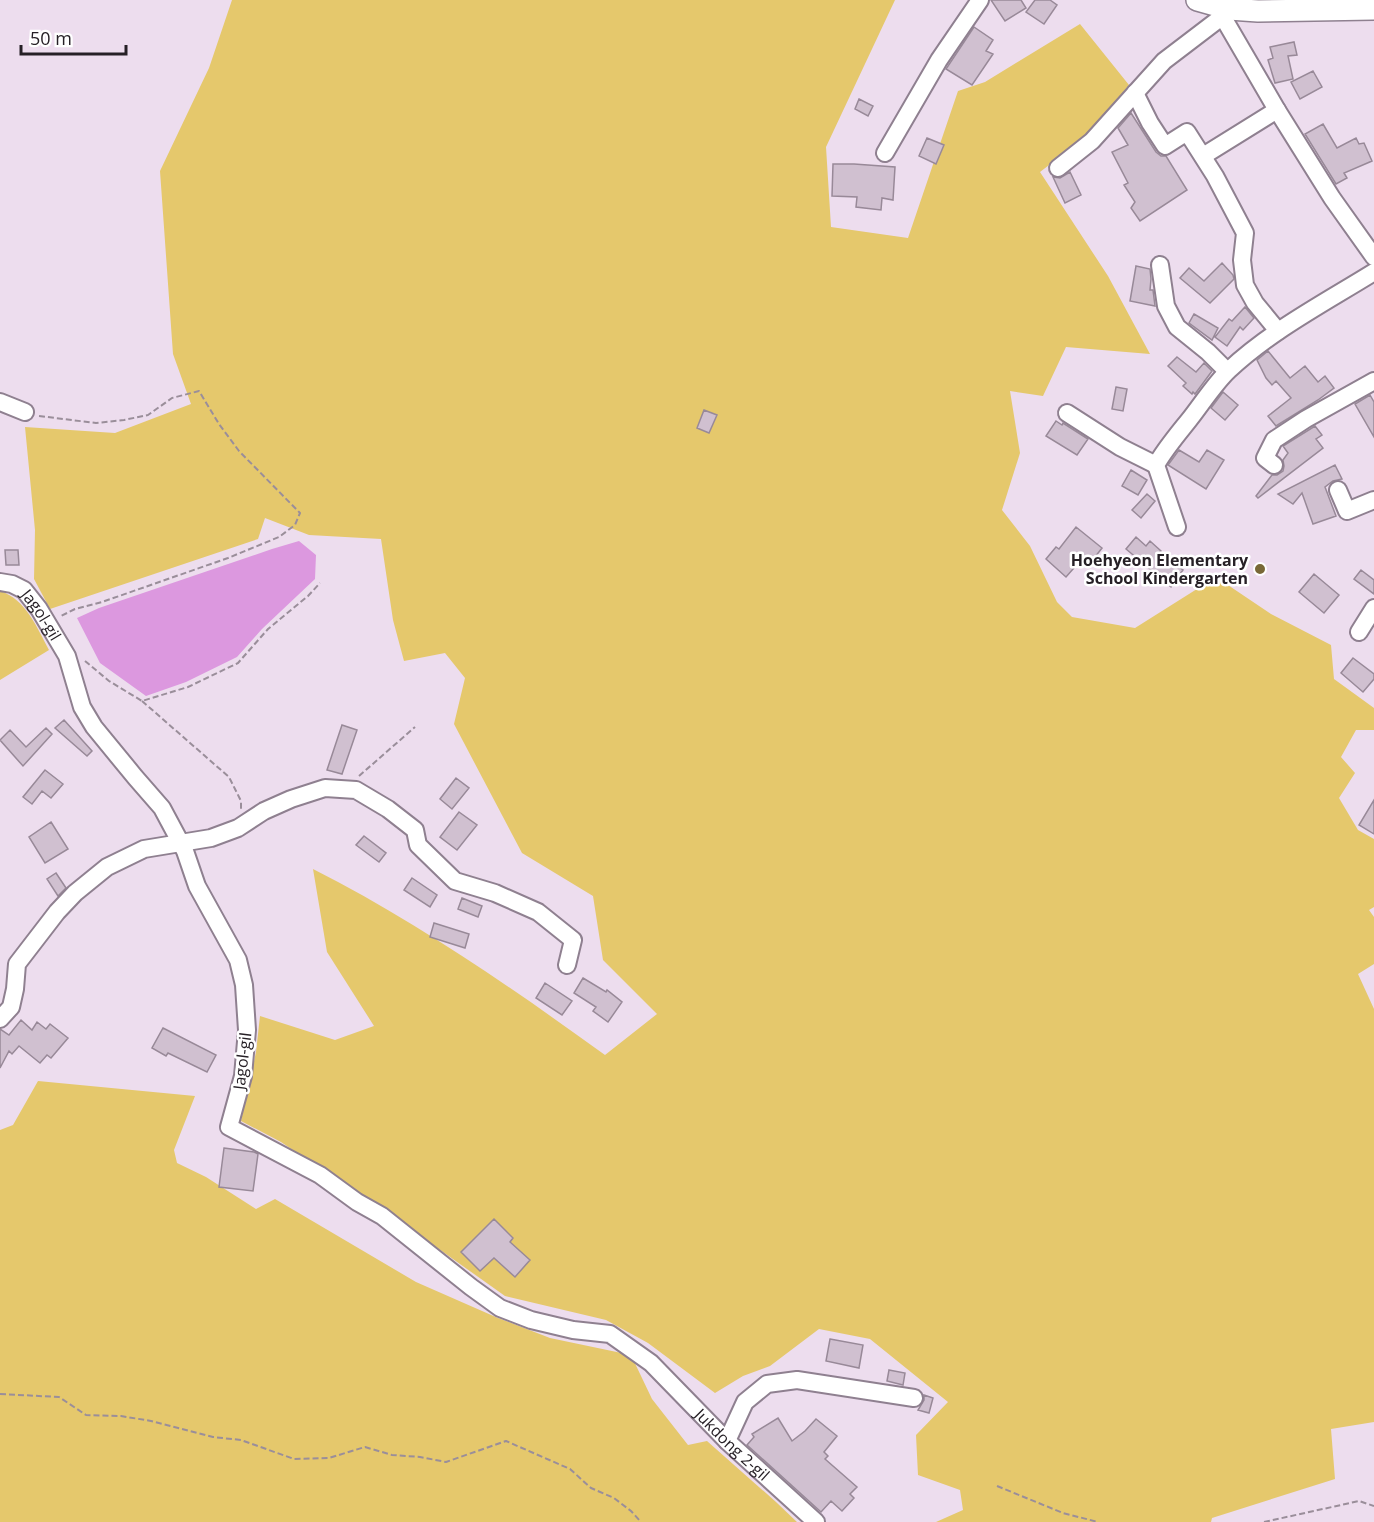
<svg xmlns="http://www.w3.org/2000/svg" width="1374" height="1522" viewBox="0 0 1374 1522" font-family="'Open Sans',sans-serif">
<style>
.green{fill:#e5c86c}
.water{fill:#dc98df}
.building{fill:#d0c0d0;stroke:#988998;stroke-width:1.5}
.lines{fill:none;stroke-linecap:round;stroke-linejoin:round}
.minor-casing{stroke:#8f8090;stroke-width:20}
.major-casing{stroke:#8f8090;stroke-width:24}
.path{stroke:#9a8e9a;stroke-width:2;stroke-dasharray:6 3;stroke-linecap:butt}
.minor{stroke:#fff;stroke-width:16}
.major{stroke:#fff;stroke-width:21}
.poi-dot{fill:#786836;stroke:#fff;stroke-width:2}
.labels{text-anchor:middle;stroke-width:5;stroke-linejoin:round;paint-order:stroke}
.poi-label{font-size:16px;font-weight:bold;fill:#262026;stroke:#fff;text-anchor:end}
.street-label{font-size:16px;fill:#262026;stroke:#fff}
</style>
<rect width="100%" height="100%" fill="#edddee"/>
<path class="green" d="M232 0H895L826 147 831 227 908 238 958 91 985 82 1080 24 1129 85 1088 135 1040 172 1108 276 1150 354 1066 347 1043 396 1010 391 1020 453 1002 510 1030 546 1057 602 1072 617 1135 628 1216 577 1271 614 1331 645 1334 679 1374 708V730H1356L1341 757 1355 773 1339 798 1358 830 1374 839V907L1369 910 1374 917V964L1358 974 1374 1009V1422L1331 1429 1335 1479 1212 1518 1211 1522H936L963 1510 960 1490 918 1475 916 1435 948 1402 870 1339 819 1329 770 1366 743 1376 715 1393 648 1343 606 1320 505 1296 429 1242 281 1142 241 1121 256 1052 260 1016 335 1040 374 1026 327 952 313 869C416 921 512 988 605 1055L657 1014 603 960 593 896 522 853 454 724 465 678 445 653 404 661 393 620 381 539 309 535 265 518 258 539 50 609 34 579 35 530 25 427 115 433 191 404 173 354 160 171 209 68Z
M0 591C26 599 37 628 49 650L0 680Z
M38 1081 195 1096 174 1150 177 1163 206 1177 256 1209 275 1199 416 1282 498 1318 550 1338 631 1355 652 1399 688 1445 707 1441 776 1502 797 1522H0V1130L13 1125Z"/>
<path class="water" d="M299 541 316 555 315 579 262 629 237 657 186 682 146 696 100 663 77 618 99 608 272 549Z"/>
<path class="building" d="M991 0H1021L1026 8 1005 21Z
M1035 0H1050L1057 5 1044 24 1026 12Z
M974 27 993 40 986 51 993 54 972 85 946 69Z
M1294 42 1297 55 1288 56 1293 79 1275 83 1268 60 1273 58 1270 47Z
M1313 71 1322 87 1300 99 1291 82Z
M859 99 873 106 868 116 855 109Z
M1131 113 1156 152 1161 156H1166L1187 190 1140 221 1131 208 1135 202 1124 185 1128 183 1112 152 1128 145 1118 128Z
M1323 124 1337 148 1356 138 1359 144 1364 143 1372 161 1344 173 1347 178 1336 184 1305 134Z
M927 138 944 145 936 164 919 156Z
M833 164H854L895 167 893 200 882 198 881 210 856 207 857 197 832 196Z
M1070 172 1081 195 1065 203 1053 177 1060 178Z
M1222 263 1233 275 1234 279 1210 303 1180 278 1189 268 1204 281Z
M1136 266 1150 269 1151 279 1150 290H1153L1155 306 1130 301Z
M1245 307 1254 318 1243 330 1240 327 1227 346 1215 337 1229 319 1232 321Z
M1194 314 1218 328 1212 340 1189 323Z
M1268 351 1290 378 1305 366 1318 382 1325 376 1334 388 1318 400 1276 426 1268 416 1291 398 1276 381 1272 385 1266 378 1257 360Z
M1177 357 1196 372 1204 363 1212 371 1195 394 1193 392 1192 394 1183 386 1186 383 1168 366Z
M1116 387 1127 389 1123 411 1112 409Z
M1223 392 1238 405 1225 420 1211 408Z
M1370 395 1374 402V437L1355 404Z
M704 410 717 415 709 433 697 428Z
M1056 421 1062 425 1063 423 1088 439 1077 455 1046 436Z
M1315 426 1322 435 1316 439 1323 448 1258 498 1256 496 1272 475H1277L1283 471 1284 466 1283 460 1288 453 1283 446Z
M1179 450 1199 462 1207 450 1224 460 1206 489 1168 465Z
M1335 465 1342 479 1333 481 1325 487 1336 516 1313 524 1302 493 1293 504 1278 494Z
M1131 470 1147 480 1138 495 1122 486Z
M1147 494 1155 501 1141 518 1132 510Z
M1076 527 1102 548 1088 566 1081 560 1066 577 1046 559 1056 547 1059 549Z
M1136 537 1146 546 1150 541 1161 551 1159 553 1183 570 1171 587 1126 549Z
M5 550H18L19 565H6Z
M1361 570 1374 580V594L1354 579Z
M1314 574 1339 595 1324 613 1299 592Z
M1353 658 1374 674V679L1363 692 1341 673Z
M64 720 92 751 87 756 55 728Z
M342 725 357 730 342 774 327 770Z
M46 728 52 734 23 766 0 740 10 730 26 747Z
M45 770 63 784 51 798 42 791 32 804 23 797Z
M456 778 469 788 452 809 440 799Z
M1374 800V834L1359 825Z
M459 812 477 825 457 850 440 837Z
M51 822 68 849 45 863 29 837Z
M364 836 386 853 379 862 356 845Z
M56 873 66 888 58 896 47 879Z
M412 878 437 895 430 907 404 890Z
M462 898 482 906 478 917 458 909Z
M434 923 469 934 465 948 430 937Z
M583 978 606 992 607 990 622 1002 608 1022 593 1011 596 1007 574 993Z
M545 983 572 1001 562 1015 536 998Z
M21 1020 32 1030 37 1022 46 1029 50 1024 68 1038 51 1058 47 1055 40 1063 19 1046 12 1054 9 1051 0 1068V1029L9 1035Z
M163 1028 216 1055 207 1072 168 1053 166 1056 152 1048Z
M224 1148 254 1152 258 1154 253 1191 219 1187Z
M494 1219 513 1238 510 1242 530 1260 515 1277 494 1258 480 1271 461 1252Z
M830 1339 863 1345 859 1368 826 1361Z
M889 1370 905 1373 903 1385 887 1381Z
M924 1395 933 1398 929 1413 918 1410 924 1400Z
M778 1418 792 1441 805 1431 816 1419 837 1436 824 1452 828 1456 825 1459 857 1487 850 1494 854 1498 842 1511 831 1501 821 1512 747 1445 754 1437 752 1434Z"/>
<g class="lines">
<defs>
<g id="minor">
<path d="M1217 7 1277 110 1332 198 1374 257"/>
<path d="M1135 93 1150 123 1165 146 1187 132 1215 176 1245 233 1242 260 1245 285 1255 303 1278 331"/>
<path d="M885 153 939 60 980 0"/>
<path d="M1203 156 1277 110"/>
<path d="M1058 168 1092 141 1164 61 1223 16"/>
<path d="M1160 265 1166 306 1177 327 1208 352 1227 371"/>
<path d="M0 402 25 412"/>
<path d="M1067 413 1120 447 1156 465"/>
<path d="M1274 465 1265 458 1274 440 1306 419 1374 381"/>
<path d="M1338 490 1347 511 1374 500"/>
<path d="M1177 527 1156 465C1165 449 1177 435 1189 420 1201 405 1215 383 1229 370 1272 330 1324 303 1374 272"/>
<path id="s1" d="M0 582 12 584 24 590 39 609 67 656 82 707 94 727 135 777 162 808 185 851 197 886 238 960 244 985 247 1030 243 1076 229 1127 320 1175 357 1202 382 1216 471 1287 500 1308 531 1320 573 1330 610 1334 651 1363 727 1441 816 1522"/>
<path d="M1359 632 1374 608"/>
<path d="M0 1019 11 1007 15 989 17 964 57 912 75 893 107 867 144 849 211 838 238 828 264 811 291 799 325 788 356 790 388 809 415 830 418 845 455 881 495 893 538 912 573 940 567 965"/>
<path d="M727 1441 745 1402 767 1384 797 1380 914 1398"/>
</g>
<path id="major" d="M1197 0 1229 9 1258 11 1374 9"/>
</defs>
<use href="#minor" class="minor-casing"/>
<use href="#major" class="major-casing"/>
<path class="path" d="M39 416 96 423 124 420 148 415 172 398 199 391 219 424 239 451 300 513 295 525 279 537 228 558 102 602 75 609 61 616
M85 661 109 681 142 701 188 687 238 663 268 629 308 596 320 583
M142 701 229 777 241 801V809
M359 776 415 727
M0 1394 59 1397 86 1415 121 1416 151 1421 213 1437 241 1440 294 1459 329 1458 365 1447 392 1455 420 1457 446 1462 506 1441 570 1469 591 1488 614 1498 631 1511 641 1522
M997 1486 1063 1513 1098 1522
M1264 1522 1359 1501 1374 1506"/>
<use href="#minor" class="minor"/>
<use href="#major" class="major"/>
</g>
<circle class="poi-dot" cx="1260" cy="569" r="6"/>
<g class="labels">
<g class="poi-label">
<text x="1248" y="566">Hoehyeon Elementary<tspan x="1248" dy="18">School Kindergarten</tspan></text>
</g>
<g class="street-label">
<text dy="6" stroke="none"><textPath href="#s1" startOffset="56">Jagol-gil</textPath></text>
<text transform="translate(242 1061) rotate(-83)" y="6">Jagol-gil</text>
<text dy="6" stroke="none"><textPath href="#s1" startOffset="1233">Jukdong 2-gil</textPath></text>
</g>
</g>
<path d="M21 45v9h105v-9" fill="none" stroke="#262026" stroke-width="3"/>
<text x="30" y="45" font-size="18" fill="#262026" stroke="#ffffff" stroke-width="4.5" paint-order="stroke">50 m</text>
</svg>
